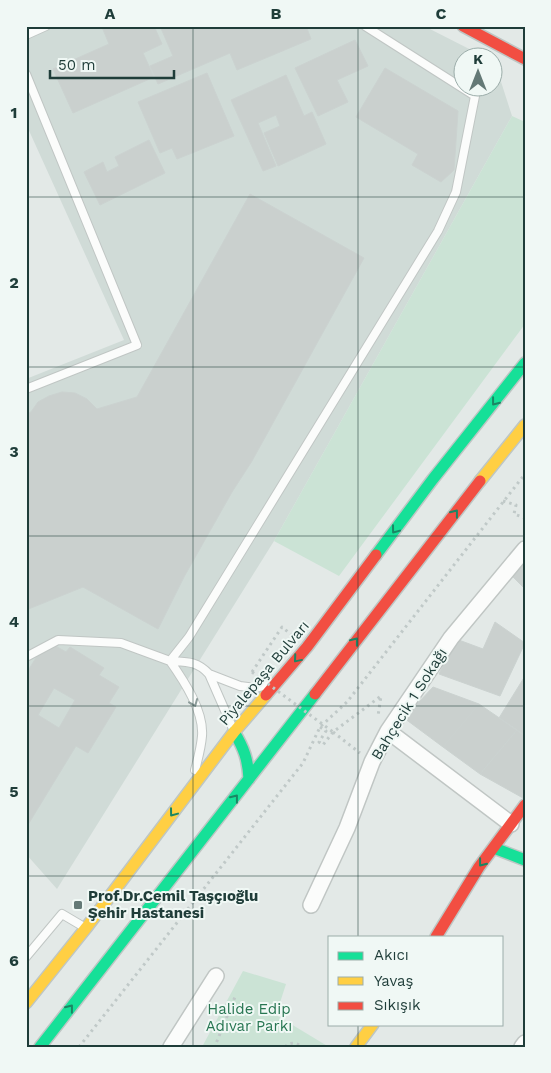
<svg xmlns="http://www.w3.org/2000/svg" width="551" height="1073" viewBox="0 0 551 1073" font-family="'Work Sans',sans-serif">
<style>
.built{fill:#d0dbd7}
.green{fill:#cbe3d5}
.building{fill:#cad0ce;stroke:#cbd2d0;fill-rule:evenodd}
.lines{fill:none;stroke-linecap:round;stroke-linejoin:round}
.lane-casing{stroke:#c0c6c4;stroke-width:10}
.street-casing{stroke:#c0c6c4;stroke-width:18}
.fast-casing{stroke:#bec6c4;stroke-width:14}
.slow-casing{stroke:#bec6c4;stroke-width:14}
.jam-casing{stroke:#bec6c4;stroke-width:14}
.path{stroke:#c0c9c8;stroke-width:3;stroke-dasharray:2.5 4;stroke-linecap:butt}
.lane{stroke:#fbfcfb;stroke-width:8}
.street{stroke:#fbfcfb;stroke-width:15}
.fast{stroke:#16e098;stroke-width:11}
.slow{stroke:#ffcf43;stroke-width:11}
.jam{stroke:#f24e42;stroke-width:11}
.path-bridge{stroke:#c0c9c8;stroke-width:3;stroke-dasharray:2.5 4;stroke-linecap:butt}
.oneway{stroke:#1b8664}
.oneway2{stroke:#8d9c9a}
.grid{fill:none;stroke:#1f3d39;stroke-width:1;stroke-opacity:0.55}
.poi-dot{fill:#647976;stroke:#f0f8f5;stroke-width:2}
.labels{text-anchor:middle;stroke-width:4;stroke-linejoin:round;paint-order:stroke}
.street-label{font-size:15px;fill:#1f3d39;stroke:#f0f8f5}
.poi-label{font-size:15px;font-weight:bold;fill:#1f3d39;stroke:#f0f8f5;text-anchor:start}
.park-label{font-size:15px;fill:#277652;stroke:#f0f8f5}
.neatline{fill:none;stroke:#1f3d39;stroke-width:2}
.grid-label{font-size:16px;text-anchor:middle;font-weight:bold;fill:#1f3d39}
</style>
<rect width="100%" height="100%" fill="#e3e9e7"/>
<path class="built" d="M26 26H424L485 57 464 58V88H494V62L495 63 512 116 274 541 57 889 26 854V379L124 340 26 124Z"/>
<path class="green" d="M512 116 525 122V324L339 576 274 541Z
M243 971 286 984 276 1015 329 1047H202Z"/>
<path class="building" d="M103 26H154L162 44 143 53 154 77 73 113 53 69 109 44 102 27Z
M160 26H306L311 39 237 70 230 53 158 84 150 66 173 56Z
M355 40 368 66 337 80 348 102 318 116 295 68Z
M385 68 458 111 454 170 441 182 412 165 418 154 356 117Z
M207 73 234 136 177 159 172 148 160 153 138 102Z
M286 75 304 116 312 112 326 144 278 166 264 133 280 126 276 115 258 123 276 166 263 171 231 100Z
M149 140 165 173 100 205 84 172 103 162 107 172 119 166 115 157Z
M250 194 364 258 252 461 232 492 184 577 158 629 83 587 26 610V414L31 412 38 402 49 396 62 392 75 393 87 399 97 409 137 397Z
M525 562V589L512 576Z
M495 622 525 643 500 696 439 674 456 639 483 649Z
M52 644 66 652 70 647 104 668 99 675 119 687 109 703 116 707 88 753 76 746 26 828V674L42 648 47 651ZM54 688 75 700 59 728 38 715Z
M525 676V736L499 718Z
M433 687 479 704 443 747 404 718Z
M479 704 517 730 480 774 443 747Z
M517 730 525 736V795L523 798 480 774Z"/>
<g class="lines">
<defs>
<path id="lane" d="M26 35 46 26
M26 74 137 345 26 389
M26 657 58 640 121 643 170 661 189 637 438 231 456 192 475 96 365 26
M170 661C184 681 204 711 202 736 201 748 198 759 195 770
M170 661C187 662 197 661 209 674L233 729
M209 674 240 686 256 688 267 685
M26 957 62 914 84 927"/>
<path id="street" d="M388 731 511 824
M311 905 347 828 372 762 388 731 451 638 525 549
M171 1047 216 976
M522 1047 525 1043"/>
<path id="fast" d="M376 555 433 479 525 363
M234 732C244 748 248 760 249 779
M494 848 525 860
M40 1047 315 694"/>
<path id="slow" d="M480 481 525 425
M26 1003 86 928 234 732 266 695
M356 1047 373 1024"/>
<path id="jam" d="M463 26 525 59
M315 694 480 481
M266 695 307 647 376 555
M436 937 479 867 525 805"/>
</defs>
<use href="#lane" class="lane-casing"/>
<use href="#street" class="street-casing"/>
<use href="#fast" class="fast-casing"/>
<use href="#slow" class="slow-casing"/>
<use href="#jam" class="jam-casing"/>
<path class="path" d="M503 501 516 505 514 514 525 518
M252 672 282 627 293 636
M320 727 326 731 319 742 323 745 333 732 381 696 378 716
M333 732 360 753
M79 1047 303 763 320 727 347 702 525 474
M217 1047 215 1046 235 997
M285 1047C290 1041 297 1043 303 1047"/>
<use href="#lane" class="lane"/>
<use href="#street" class="street"/>
<use href="#fast" class="fast"/>
<use href="#slow" class="slow"/>
<use href="#jam" class="jam"/>
<path class="path-bridge" d="M252 672 333 732"/>
</g>
<defs><path id="oneway-chevron" d="M-2-3.5L2.5 0L-2 3.5" fill="none" stroke-width="1.6" stroke-linecap="round" stroke-linejoin="round" transform="scale(1.25)"/></defs>
<g class="oneway">
<use href="#oneway-chevron" transform="translate(495 402) rotate(128)"/>
<use href="#oneway-chevron" transform="translate(455 513) rotate(-52)"/>
<use href="#oneway-chevron" transform="translate(395 530) rotate(127)"/>
<use href="#oneway-chevron" transform="translate(355 641) rotate(-52)"/>
<use href="#oneway-chevron" transform="translate(297 659) rotate(130)"/>
<use href="#oneway-chevron" transform="translate(235 798) rotate(-52)"/>
<use href="#oneway-chevron" transform="translate(173 813) rotate(127)"/>
<use href="#oneway-chevron" transform="translate(482 863) rotate(128)"/>
<use href="#oneway-chevron" transform="translate(70 1008) rotate(-52)"/>
</g>
<use class="oneway2" href="#oneway-chevron" transform="translate(194 703) rotate(68)"/>
<path class="grid" d="M193 26V1047M358 26V937M26 197H525M26 367H525M26 536H525M26 706H525M26 876H525M358 1024V1047"/>
<rect class="poi-dot" x="73" y="900" width="10" height="10" rx="2.5"/>
<g class="labels">
<g class="street-label">
<text transform="translate(264 673) rotate(-50)" y="5">Piyalepaşa Bulvarı</text>
<text transform="translate(409 704) rotate(-58)" y="5">Bahçecik 1 Sokağı</text>
</g>
<g class="poi-label">
<text x="88" y="901">Prof.Dr.Cemil Taşçıoğlu<tspan x="88" dy="17">Şehir Hastanesi</tspan></text>
</g>
<g class="park-label">
<text x="249" y="1014">Halide Edip<tspan x="249" dy="17">Adıvar Parkı</tspan></text>
</g>
</g>
<rect width="551" height="1073" fill="none" stroke="#f0f8f5" stroke-width="55"/>
<rect x="328" y="936" width="175" height="90" fill="#f0f8f5" stroke="#9cadaa"/>
<rect x="338" y="952" width="25" height="8" fill="#16e098" stroke="#9cadaa"/>
<text x="374" y="960" font-size="15" fill="#1f3d39">Akıcı</text>
<rect x="338" y="977" width="25" height="8" fill="#ffcf43" stroke="#9cadaa"/>
<text x="374" y="986" font-size="15" fill="#1f3d39">Yavaş</text>
<rect x="338" y="1002" width="25" height="8" fill="#f24e42" stroke="#9cadaa"/>
<text x="374" y="1010" font-size="15" fill="#1f3d39">Sıkışık</text>
<g transform="translate(478 72)"><circle r="24" fill="#f0f8f5" stroke="#9cadaa"/>
<path d="M0-4L9 19L0 12L-9 19Z" fill="#647976"/>
<text y="-8" font-size="14" font-weight="bold" text-anchor="middle" fill="#1f3d39">K</text>
</g>
<path d="M50 70v8h124v-8" fill="none" stroke="#1f3d39" stroke-width="2.5"/>
<text x="58" y="70" font-size="15" fill="#1f3d39" stroke="#f0f8f5" stroke-width="4" paint-order="stroke">50 m</text>
<rect x="28" y="28" width="496" height="1018" class="neatline"/>
<g class="grid-label">
<text x="110" y="19">A</text>
<text x="276" y="19">B</text>
<text x="441" y="19">C</text>
<text x="14" y="118">1</text>
<text x="14" y="288">2</text>
<text x="14" y="457">3</text>
<text x="14" y="627">4</text>
<text x="14" y="797">5</text>
<text x="14" y="966">6</text>
</g>
</svg>
